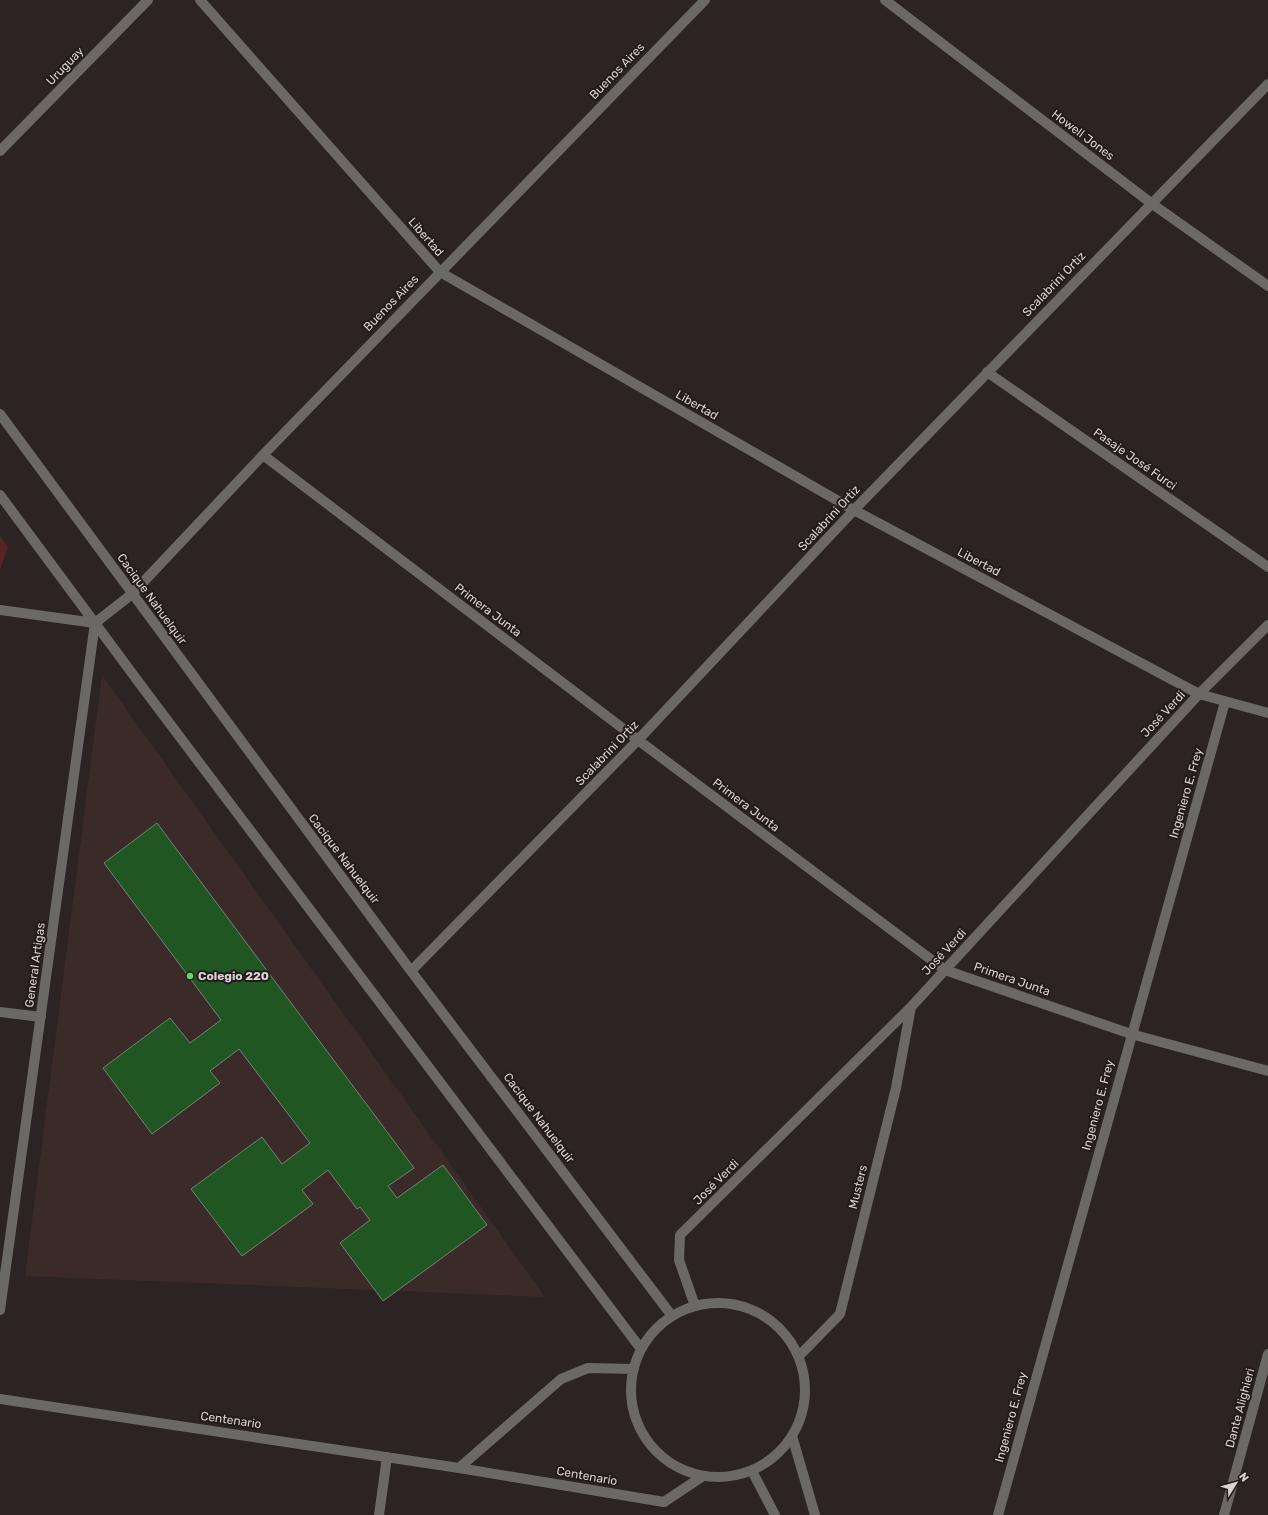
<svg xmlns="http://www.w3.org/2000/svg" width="1268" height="1515" viewBox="0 0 1268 1515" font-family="Rubik,sans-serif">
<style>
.built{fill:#3a2b29}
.green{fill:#572423}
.building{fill:#1f5622;stroke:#7a807a}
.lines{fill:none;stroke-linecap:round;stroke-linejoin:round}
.minor{stroke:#6c6867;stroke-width:10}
.poi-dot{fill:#63d468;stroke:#231b1a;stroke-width:1.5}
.labels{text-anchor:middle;stroke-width:4;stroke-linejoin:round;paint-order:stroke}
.street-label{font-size:12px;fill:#d9d3d3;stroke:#231b1a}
.poi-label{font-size:12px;font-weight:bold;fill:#d9d3d3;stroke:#231b1a;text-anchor:start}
</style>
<rect width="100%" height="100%" fill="#2c2423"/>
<path class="built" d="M102 675 545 1297 25 1276Z"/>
<path class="green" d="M0 536 8 547 0 570Z"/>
<path class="building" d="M157 823 414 1168 388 1186 397 1198 443 1165 487 1225 383 1301 340 1243 370 1220 360 1207 357 1209 328 1170 302 1190 313 1204 242 1256 191 1189 262 1137 282 1164 310 1143 239 1049 210 1071 220 1083 152 1134 103 1068 170 1018 190 1043 221 1020 104 863Z"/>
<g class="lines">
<path class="minor" d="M200 0 440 272 854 510 1199 694 1268 713
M885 0 1151 203 1268 286
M0 151 148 0
M987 372 1268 567
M0 414 411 971 672 1316
M263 455 638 740 945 970 1131 1034 1268 1071
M0 495 146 692 641 1349
M0 610 95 623
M95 623 132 594 263 455 705 0
M411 971 638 740 854 510 1268 84
M0 1012 41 1017
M631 1390a87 87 0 1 1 174 0a87 87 0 1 1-174 0Z
M695 1306 679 1260 680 1235 911 1007 1199 694 1268 625
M0 1310 95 623
M799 1356 840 1314 896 1088 911 1007
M0 1399 459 1468 664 1502 703 1476
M792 1436 815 1515
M459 1468 561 1379 588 1368 634 1369
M752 1471 775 1515
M379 1515 387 1457
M998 1515 1225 702
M1224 1515 1268 1354"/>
</g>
<circle class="poi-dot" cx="190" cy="976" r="4"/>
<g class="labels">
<g class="street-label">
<text transform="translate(65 66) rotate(-46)" y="4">Uruguay</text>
<text transform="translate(617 71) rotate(-46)" y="4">Buenos Aires</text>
<text transform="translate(1083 135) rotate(37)" y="4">Howell Jones</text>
<text transform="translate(426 237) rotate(49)" y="4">Libertad</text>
<text transform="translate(1054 284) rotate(-46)" y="4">Scalabrini Ortiz</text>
<text transform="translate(391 303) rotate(-46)" y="4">Buenos Aires</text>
<text transform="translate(697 405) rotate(30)" y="4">Libertad</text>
<text transform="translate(1135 459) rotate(35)" y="4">Pasaje José Furci</text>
<text transform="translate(829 518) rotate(-47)" y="4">Scalabrini Ortiz</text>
<text transform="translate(979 562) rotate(28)" y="4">Libertad</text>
<text transform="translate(152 599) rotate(54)" y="4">Cacique Nahuelquir</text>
<text transform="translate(488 610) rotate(37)" y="4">Primera Junta</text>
<text transform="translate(1163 714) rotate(-47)" y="4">José Verdi</text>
<text transform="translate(607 753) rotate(-46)" y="4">Scalabrini Ortiz</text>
<text transform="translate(1186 793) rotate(-74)" y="4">Ingeniero E. Frey</text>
<text transform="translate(746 805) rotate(37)" y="4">Primera Junta</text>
<text transform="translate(344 859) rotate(53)" y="4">Cacique Nahuelquir</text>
<text transform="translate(944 952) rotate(-47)" y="4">José Verdi</text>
<text transform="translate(35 965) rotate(-82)" y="4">General Artigas</text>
<text transform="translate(1012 979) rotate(19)" y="4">Primera Junta</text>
<text transform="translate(1098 1105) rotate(-75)" y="4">Ingeniero E. Frey</text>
<text transform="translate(539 1118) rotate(53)" y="4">Cacique Nahuelquir</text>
<text transform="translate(716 1182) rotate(-45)" y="4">José Verdi</text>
<text transform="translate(858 1187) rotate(-76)" y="4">Musters</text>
<text transform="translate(1240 1408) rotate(-75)" y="4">Dante Alighieri</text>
<text transform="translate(1011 1417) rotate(-75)" y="4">Ingeniero E. Frey</text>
<text transform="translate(231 1420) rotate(8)" y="4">Centenario</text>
<text transform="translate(587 1476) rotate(10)" y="4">Centenario</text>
</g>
<g class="poi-label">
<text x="198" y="980">Colegio 220</text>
</g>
</g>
<g transform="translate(1236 1483) rotate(53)" stroke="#231b1a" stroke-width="3" paint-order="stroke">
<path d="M0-3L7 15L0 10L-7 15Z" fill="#d9d3d3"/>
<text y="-6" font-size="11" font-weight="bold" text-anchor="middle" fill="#d9d3d3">N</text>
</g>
</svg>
